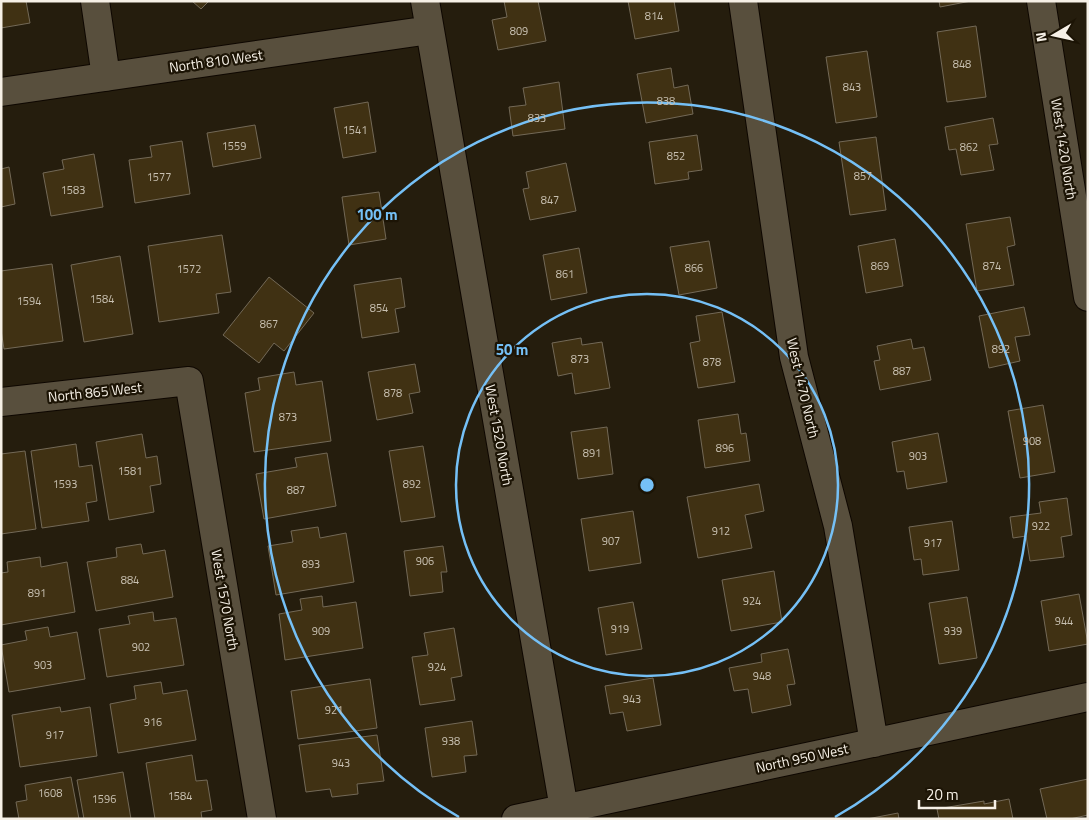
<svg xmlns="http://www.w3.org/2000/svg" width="1089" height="820" viewBox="0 0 1089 820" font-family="'Titillium Web',sans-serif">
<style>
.building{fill:#403113;stroke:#736957}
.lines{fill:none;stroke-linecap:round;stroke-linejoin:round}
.street-casing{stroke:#0e0700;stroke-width:30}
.street{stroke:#584f3d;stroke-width:28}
.ring{fill:none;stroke:#75c0f6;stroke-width:2.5}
.labels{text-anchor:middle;stroke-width:4.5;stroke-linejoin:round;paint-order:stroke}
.number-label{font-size:11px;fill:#c8c0b1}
.street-label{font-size:14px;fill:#f6f0e6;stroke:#1c1405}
.centre{fill:#75c0f6;stroke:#1c1405;stroke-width:2.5}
.ring-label{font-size:15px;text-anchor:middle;font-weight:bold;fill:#75c0f6;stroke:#1c1405;stroke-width:4.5;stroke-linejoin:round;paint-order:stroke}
</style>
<rect width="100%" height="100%" fill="#251d0d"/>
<path class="building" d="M1 1H26L30 23 1 28Z
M192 1H209L201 9Z
M504 1H538L546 41 498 50 492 20 507 17Z
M628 1H674L679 31 635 39Z
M939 1H971L940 7Z
M976 26 986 97 947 102 937 32Z
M867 51 877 117 836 123 826 57Z
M671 68 674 88 688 85 693 114 646 123 637 74Z
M559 82 565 129 513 136 509 107 526 105 523 88Z
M368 102 376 152 343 158 334 108Z
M993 118 998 144 989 145 994 170 961 175 956 149 949 150 945 127Z
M255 125 261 158 213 167 207 133Z
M697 135 702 170 688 172 689 179 655 184 649 142Z
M876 137 886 210 850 215 839 142Z
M182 141 190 194 135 203 129 160 152 157 150 146Z
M94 154 103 207 51 216 43 173 64 169 62 160Z
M566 163 576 211 530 220 523 189 529 188 526 172Z
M9 167 15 204 1 207V169Z
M379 192 386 239 349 245 342 197Z
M1010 217 1015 245 1007 247 1014 285 977 291 966 224Z
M222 235 231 292 216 294 219 313 159 322 148 246Z
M895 239 903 286 866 293 858 246Z
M709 241 717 288 679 295 670 247Z
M579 248 587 293 551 300 543 255Z
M120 256 133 334 84 342 71 265Z
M52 264 63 341 4 349 1 330V271Z
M269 277 314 313 284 351 274 343 259 363 223 335Z
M401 278 405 307 395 309 399 332 362 338 354 285Z
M1024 307 1030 335 1015 337 1020 361 989 368 979 316Z
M722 312 735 382 698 388 690 343 700 341 696 316Z
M581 338 582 345 602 342 610 388 575 394 572 373 558 376 552 343Z
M911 339 913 349 924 347 931 380 880 390 874 361 880 360 877 346Z
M415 364 420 392 409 394 413 413 377 420 368 372Z
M294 372 296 385 322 381 331 441 254 452 245 393 260 390 258 378Z
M1043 405 1055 472 1020 478 1008 411Z
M738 414 741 434 746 433 750 461 705 468 698 420Z
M607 427 613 474 578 479 571 432Z
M938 433 947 482 907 489 904 471 897 472 892 442Z
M142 434 146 458 157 456 161 484 150 486 154 512 109 520 96 442Z
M76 444 79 467 92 465 97 501 86 503 89 521 42 528 31 451Z
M423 446 435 517 401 522 389 451Z
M25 451 36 529 1 534V454Z
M327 453 336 506 264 519 256 474 297 467 295 458Z
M759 484 764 511 745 515 752 548 698 558 687 497Z
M1067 498 1072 535 1061 537 1064 557 1030 561 1026 536 1013 538 1010 517 1041 513 1039 502Z
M633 511 641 563 589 571 581 519Z
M952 521 959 570 923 575 921 559 914 560 909 527Z
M318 527 320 538 346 533 354 582 276 595 268 546 293 542 291 531Z
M141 544 143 554 165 550 173 597 96 611 87 562 117 557 116 548Z
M443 546 447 572H441L443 592 410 596 404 551Z
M40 557 41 567 67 562 75 612 1 625V573L8 572 7 562Z
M774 571 782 622 731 631 722 580Z
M1079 594 1088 644 1049 651 1041 601Z
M322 596 323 607 356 602 363 648 285 660 279 614 302 610 300 599Z
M967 597 977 658 939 664 929 603Z
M633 602 642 649 606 655 598 608Z
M153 612 154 621 176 618 184 665 107 677 99 629 130 624 128 616Z
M48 627 50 637 77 632 85 679 9 692 1 645 27 640 25 631Z
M454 628 462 676 451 678 455 700 420 705 412 657 428 655 424 633Z
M788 649 795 684 787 685 791 705 752 713 748 689 734 691 729 668 762 662 761 654Z
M653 678 661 725 627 731 623 712 610 714 605 686Z
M370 679 377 728 298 739 291 691Z
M161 682 163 694 187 690 196 740 118 753 110 704 136 699 134 686Z
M60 707 61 712 90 707 97 756 20 767 12 715Z
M472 721 477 755 464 756 466 772 432 777 425 728Z
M377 735 384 781 357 784 358 794 332 797 330 789 306 792 299 745Z
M192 755 196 781 207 780 212 810 201 812 202 819H155L146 763Z
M123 772 131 819H84L77 780Z
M71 777 79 819H19L16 802 27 800 25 785Z
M1088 779V815L1070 819H1047L1040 789Z
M1009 799 1013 819H939L937 809 984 801V804Z
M898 813 899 819H867Z"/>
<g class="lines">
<defs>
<path id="street" d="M95 1 106 77
M425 1 564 809
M743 1 794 357 838 526 874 743
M1041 1 1088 297
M1 92 430 30
M1 402 189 381 262 819
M516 819 1088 697"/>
</defs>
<use href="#street" class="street-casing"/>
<use href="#street" class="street"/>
</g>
<g class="ring">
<circle cx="647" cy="485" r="191"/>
<path d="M459 817A382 382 0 1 1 835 817"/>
</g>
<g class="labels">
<g class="number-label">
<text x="654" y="20">814</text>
<text x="519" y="35">809</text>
<text x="962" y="68">848</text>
<text x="852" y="91">843</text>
<text x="666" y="105">838</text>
<text x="537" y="122">833</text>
<text x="355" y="134">1541</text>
<text x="234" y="150">1559</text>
<text x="969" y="151">862</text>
<text x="676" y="160">852</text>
<text x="863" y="180">857</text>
<text x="159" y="181">1577</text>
<text x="73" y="194">1583</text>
<text x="550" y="204">847</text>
<text x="880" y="270">869</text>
<text x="992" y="270">874</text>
<text x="694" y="272">866</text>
<text x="189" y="273">1572</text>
<text x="565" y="278">861</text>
<text x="102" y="303">1584</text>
<text x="29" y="305">1594</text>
<text x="379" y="312">854</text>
<text x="269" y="328">867</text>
<text x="1001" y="353">892</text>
<text x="580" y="363">873</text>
<text x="712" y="366">878</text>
<text x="902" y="375">887</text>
<text x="393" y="397">878</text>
<text x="288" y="421">873</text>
<text x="1032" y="445">908</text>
<text x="725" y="452">896</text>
<text x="592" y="457">891</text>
<text x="918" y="460">903</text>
<text x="130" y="475">1581</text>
<text x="65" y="488">1593</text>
<text x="412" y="488">892</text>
<text x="296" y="494">887</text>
<text x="1041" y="530">922</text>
<text x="721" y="535">912</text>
<text x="611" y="545">907</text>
<text x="933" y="547">917</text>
<text x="425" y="565">906</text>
<text x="311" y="568">893</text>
<text x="130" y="584">884</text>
<text x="37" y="597">891</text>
<text x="752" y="605">924</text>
<text x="1064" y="625">944</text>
<text x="620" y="633">919</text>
<text x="321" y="635">909</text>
<text x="953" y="635">939</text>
<text x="141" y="651">902</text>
<text x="43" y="669">903</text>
<text x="437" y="671">924</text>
<text x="762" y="680">948</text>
<text x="632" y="703">943</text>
<text x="334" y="714">921</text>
<text x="153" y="726">916</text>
<text x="55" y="739">917</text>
<text x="451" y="745">938</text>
<text x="341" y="767">943</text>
<text x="50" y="797">1608</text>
<text x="180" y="800">1584</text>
<text x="104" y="803">1596</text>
</g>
<g class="street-label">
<text transform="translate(216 61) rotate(-8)" y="5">North 810 West</text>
<text transform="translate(1064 149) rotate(81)" y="5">West 1420 North</text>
<text transform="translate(803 388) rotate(77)" y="5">West 1470 North</text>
<text transform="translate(95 392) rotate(-6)" y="5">North 865 West</text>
<text transform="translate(499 435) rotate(80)" y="5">West 1520 North</text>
<text transform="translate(225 600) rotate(80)" y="5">West 1570 North</text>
<text transform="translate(802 758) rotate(-12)" y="5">North 950 West</text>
</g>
</g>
<circle cx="647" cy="485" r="8" class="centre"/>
<g class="ring-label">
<text x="377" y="220">100 m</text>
<text x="512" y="355">50 m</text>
</g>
<rect width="1089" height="820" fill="none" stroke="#f6f0e6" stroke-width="5"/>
<g transform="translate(1054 35) rotate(261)" stroke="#1c1405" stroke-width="4" paint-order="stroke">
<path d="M0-4L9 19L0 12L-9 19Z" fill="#f6f0e6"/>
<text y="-8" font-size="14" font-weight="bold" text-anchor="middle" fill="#f6f0e6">N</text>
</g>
<path d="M919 800v8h76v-8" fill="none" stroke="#f6f0e6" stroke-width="2.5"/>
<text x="926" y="800" font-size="15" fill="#f6f0e6" stroke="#1c1405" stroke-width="4" paint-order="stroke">20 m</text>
</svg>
